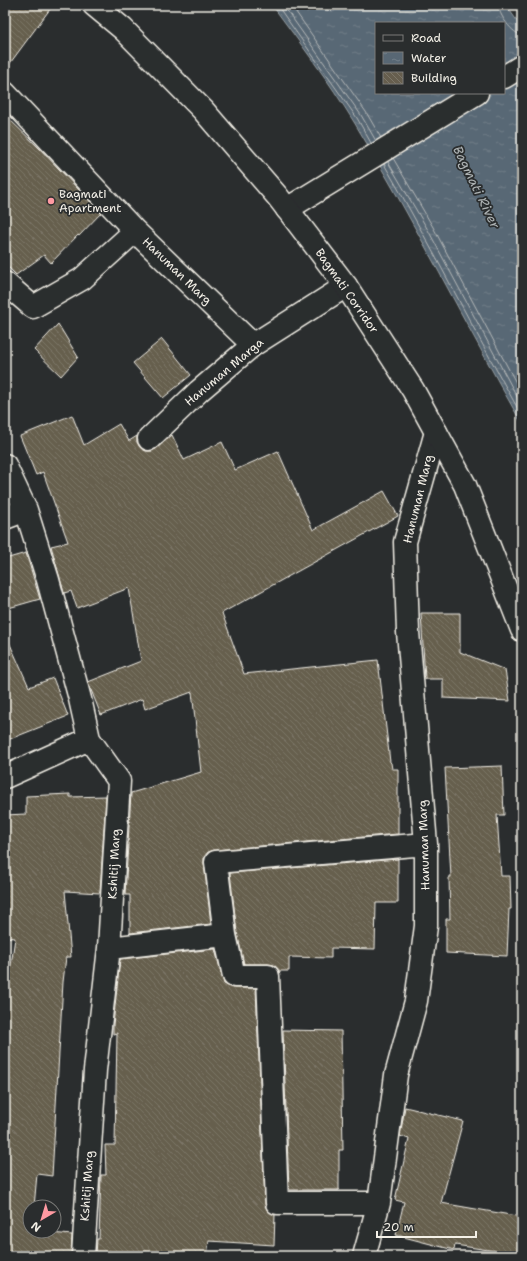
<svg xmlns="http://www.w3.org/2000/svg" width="527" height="1261" viewBox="0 0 527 1261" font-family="'Shantell Sans',sans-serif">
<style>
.water{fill:url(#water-ripples);stroke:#969ea2;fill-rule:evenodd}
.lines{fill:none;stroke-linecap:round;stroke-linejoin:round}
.shore{stroke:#b6baba;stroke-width:1}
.building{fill:url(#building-back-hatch);stroke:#f4f1e8}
.minor-casing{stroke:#f4f1e8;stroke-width:25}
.tertiary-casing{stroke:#f4f1e8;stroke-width:25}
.secondary-casing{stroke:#f4f1e8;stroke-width:25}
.minor{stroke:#2a2d2e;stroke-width:22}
.tertiary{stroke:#2a2d2e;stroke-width:22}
.secondary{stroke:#2a2d2e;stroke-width:22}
.poi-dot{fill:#ff9aa2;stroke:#2a2d2e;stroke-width:1.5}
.labels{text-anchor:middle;stroke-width:3.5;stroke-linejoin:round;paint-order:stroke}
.poi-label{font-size:12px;fill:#f4f1e8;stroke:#2a2d2e;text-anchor:start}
.street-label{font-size:12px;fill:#f4f1e8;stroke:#2a2d2e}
.water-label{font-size:13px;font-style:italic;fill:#aeb3b4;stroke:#2a2d2e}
</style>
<defs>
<pattern id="water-ripples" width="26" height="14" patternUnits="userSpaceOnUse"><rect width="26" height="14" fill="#586774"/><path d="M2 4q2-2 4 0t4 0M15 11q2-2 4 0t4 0" fill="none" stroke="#717d88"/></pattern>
<pattern id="building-back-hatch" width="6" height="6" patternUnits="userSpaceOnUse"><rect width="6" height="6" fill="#665e4e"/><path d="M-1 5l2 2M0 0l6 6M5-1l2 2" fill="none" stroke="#7c7668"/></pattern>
</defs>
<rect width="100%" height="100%" fill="#2a2d2e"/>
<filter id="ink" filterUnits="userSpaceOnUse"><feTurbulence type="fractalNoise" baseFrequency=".025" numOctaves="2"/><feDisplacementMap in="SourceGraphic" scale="8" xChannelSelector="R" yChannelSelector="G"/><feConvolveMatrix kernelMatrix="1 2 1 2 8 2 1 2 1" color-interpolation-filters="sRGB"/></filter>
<g filter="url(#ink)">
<path class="water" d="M272 5H506L522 28V424C465 324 414 220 354 122 329 81 300 43 272 5ZM376 23H504V93H376Z"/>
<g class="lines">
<path class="shore" d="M277 5 357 118 371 143
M283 5 361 115 376 141
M291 5 366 112 381 138
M498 5C499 15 512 34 522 35
M393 158 433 227 522 394
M388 162 428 230 522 406
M384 164C432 247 475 333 522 416"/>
</g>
<path class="building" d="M5 5H53L5 70Z
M5 115 39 148 101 213 79 236 78 235 51 263 44 255 16 275 5 264Z
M58 324 78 357 61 376 34 350Z
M162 339 191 375 163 398 133 363Z
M72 415 84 445 119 424 129 441 137 436V442L140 447 146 451H152L157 448 172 435 184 460 222 442 235 470 278 451 313 530 384 491 398 516 222 613 244 674 378 660 390 762 391 763 392 769H398V834L215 850 208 852 204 857V863L211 924 130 933V895H125L131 793 201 772 192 692 145 709 142 699 101 715 89 685 88 682 141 661 129 588 77 608 71 591 64 593 51 546 68 542 43 472 36 475 20 436Z
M26 553 40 599 5 609V559Z
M421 613H460V652L505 670 510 701 443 698V679H425Z
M5 633 29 687 53 678 68 716 5 741Z
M502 766 504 815H497L501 876H510L511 909H509L507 956 446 953V919H450L449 877H451L445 768Z
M70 794V797L106 796 100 893 65 891 71 957H66L63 982 52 1176 37 1174 34 1207H30V1231L72 1235 71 1256H5V1006L15 938 5 937V815L26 814V796Z
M398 859V903H376L375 949 331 948V958L289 957V971H279L274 965 268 964H244L237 933 230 873Z
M215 949 224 984 234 988H256L265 1204 267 1210 275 1215 274 1245 209 1241 207 1256H96L97 1239H99L101 1175H106L105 1145H115L117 1033 113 1034V1025L120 959Z
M283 1030 341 1031 343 1150H339V1190H289Z
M405 1107 463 1121 441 1203 522 1217V1255L455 1245 454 1250 396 1235 404 1202 395 1200 409 1139 400 1136Z"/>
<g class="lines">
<defs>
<path id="minor" d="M5 93 135 231
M5 283 33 307 82 279 135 231 253 345
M149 439 199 391 253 345 346 286
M5 465 26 510 48 580 80 699 89 739 119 781 109 948 95 1070 83 1256
M5 518 26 510
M5 777 89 739
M225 935 234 976H268L277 1203H379
M109 948 225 935 216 862 426 844
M364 1256 379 1203 396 1075 416 1001 426 926V844L408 632 405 542 436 432"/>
<path id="tertiary" d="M504 77 522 66
M287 209 477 93"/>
<path id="secondary" d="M94 5 123 29 203 110 278 197 346 286 413 390 465 485 522 630"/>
</defs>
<use href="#minor" class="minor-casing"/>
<use href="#tertiary" class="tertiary-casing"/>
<use href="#secondary" class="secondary-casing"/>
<use href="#minor" class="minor"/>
<use href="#tertiary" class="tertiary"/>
<use href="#secondary" class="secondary"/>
</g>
</g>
<circle class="poi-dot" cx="51" cy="201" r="4"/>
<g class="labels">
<g class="poi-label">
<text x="59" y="198">Bagmati<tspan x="59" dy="14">Apartment</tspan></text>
</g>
<g class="street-label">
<text transform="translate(177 271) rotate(44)" y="4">Hanuman Marg</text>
<text transform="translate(347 291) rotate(55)" y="4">Bagmati Corridor</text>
<text transform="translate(224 372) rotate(-40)" y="4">Hanuman Marga</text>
<text transform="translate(418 499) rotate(-76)" y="4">Hanuman Marg</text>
<text transform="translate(424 845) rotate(-92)" y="4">Hanuman Marg</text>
<text transform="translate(114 864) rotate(-87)" y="4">Kshitij Marg</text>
<text transform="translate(87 1186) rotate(-86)" y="4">Kshitij Marg</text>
</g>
<g class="water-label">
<text transform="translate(477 187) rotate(64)" y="5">Bagmati River</text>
</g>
</g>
<rect width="527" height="1261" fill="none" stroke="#2a2d2e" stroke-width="20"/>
<rect x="10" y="10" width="507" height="1241" fill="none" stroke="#f4f1e8" stroke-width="1.5" filter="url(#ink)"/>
<rect x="375" y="22" width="130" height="72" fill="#2a2d2e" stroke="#7b7b78"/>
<rect x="383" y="35" width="20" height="6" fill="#2a2d2e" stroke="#7b7b78"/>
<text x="411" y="42" font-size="12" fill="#f4f1e8">Road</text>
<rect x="383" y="52" width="20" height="12" fill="url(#water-ripples)" stroke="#7b7b78"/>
<text x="411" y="62" font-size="12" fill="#f4f1e8">Water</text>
<rect x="383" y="72" width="20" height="12" fill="url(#building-back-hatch)" stroke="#7b7b78"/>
<text x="411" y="82" font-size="12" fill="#f4f1e8">Building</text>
<g transform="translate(42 1219) rotate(218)"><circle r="19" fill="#2a2d2e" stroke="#7b7b78"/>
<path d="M0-3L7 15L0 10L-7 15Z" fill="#ff9aa2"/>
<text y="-6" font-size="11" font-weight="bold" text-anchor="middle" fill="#f4f1e8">N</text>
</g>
<path d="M377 1231v6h99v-6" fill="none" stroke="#f4f1e8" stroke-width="2"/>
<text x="383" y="1231" font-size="12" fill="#f4f1e8" stroke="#2a2d2e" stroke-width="3" paint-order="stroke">20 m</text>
</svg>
